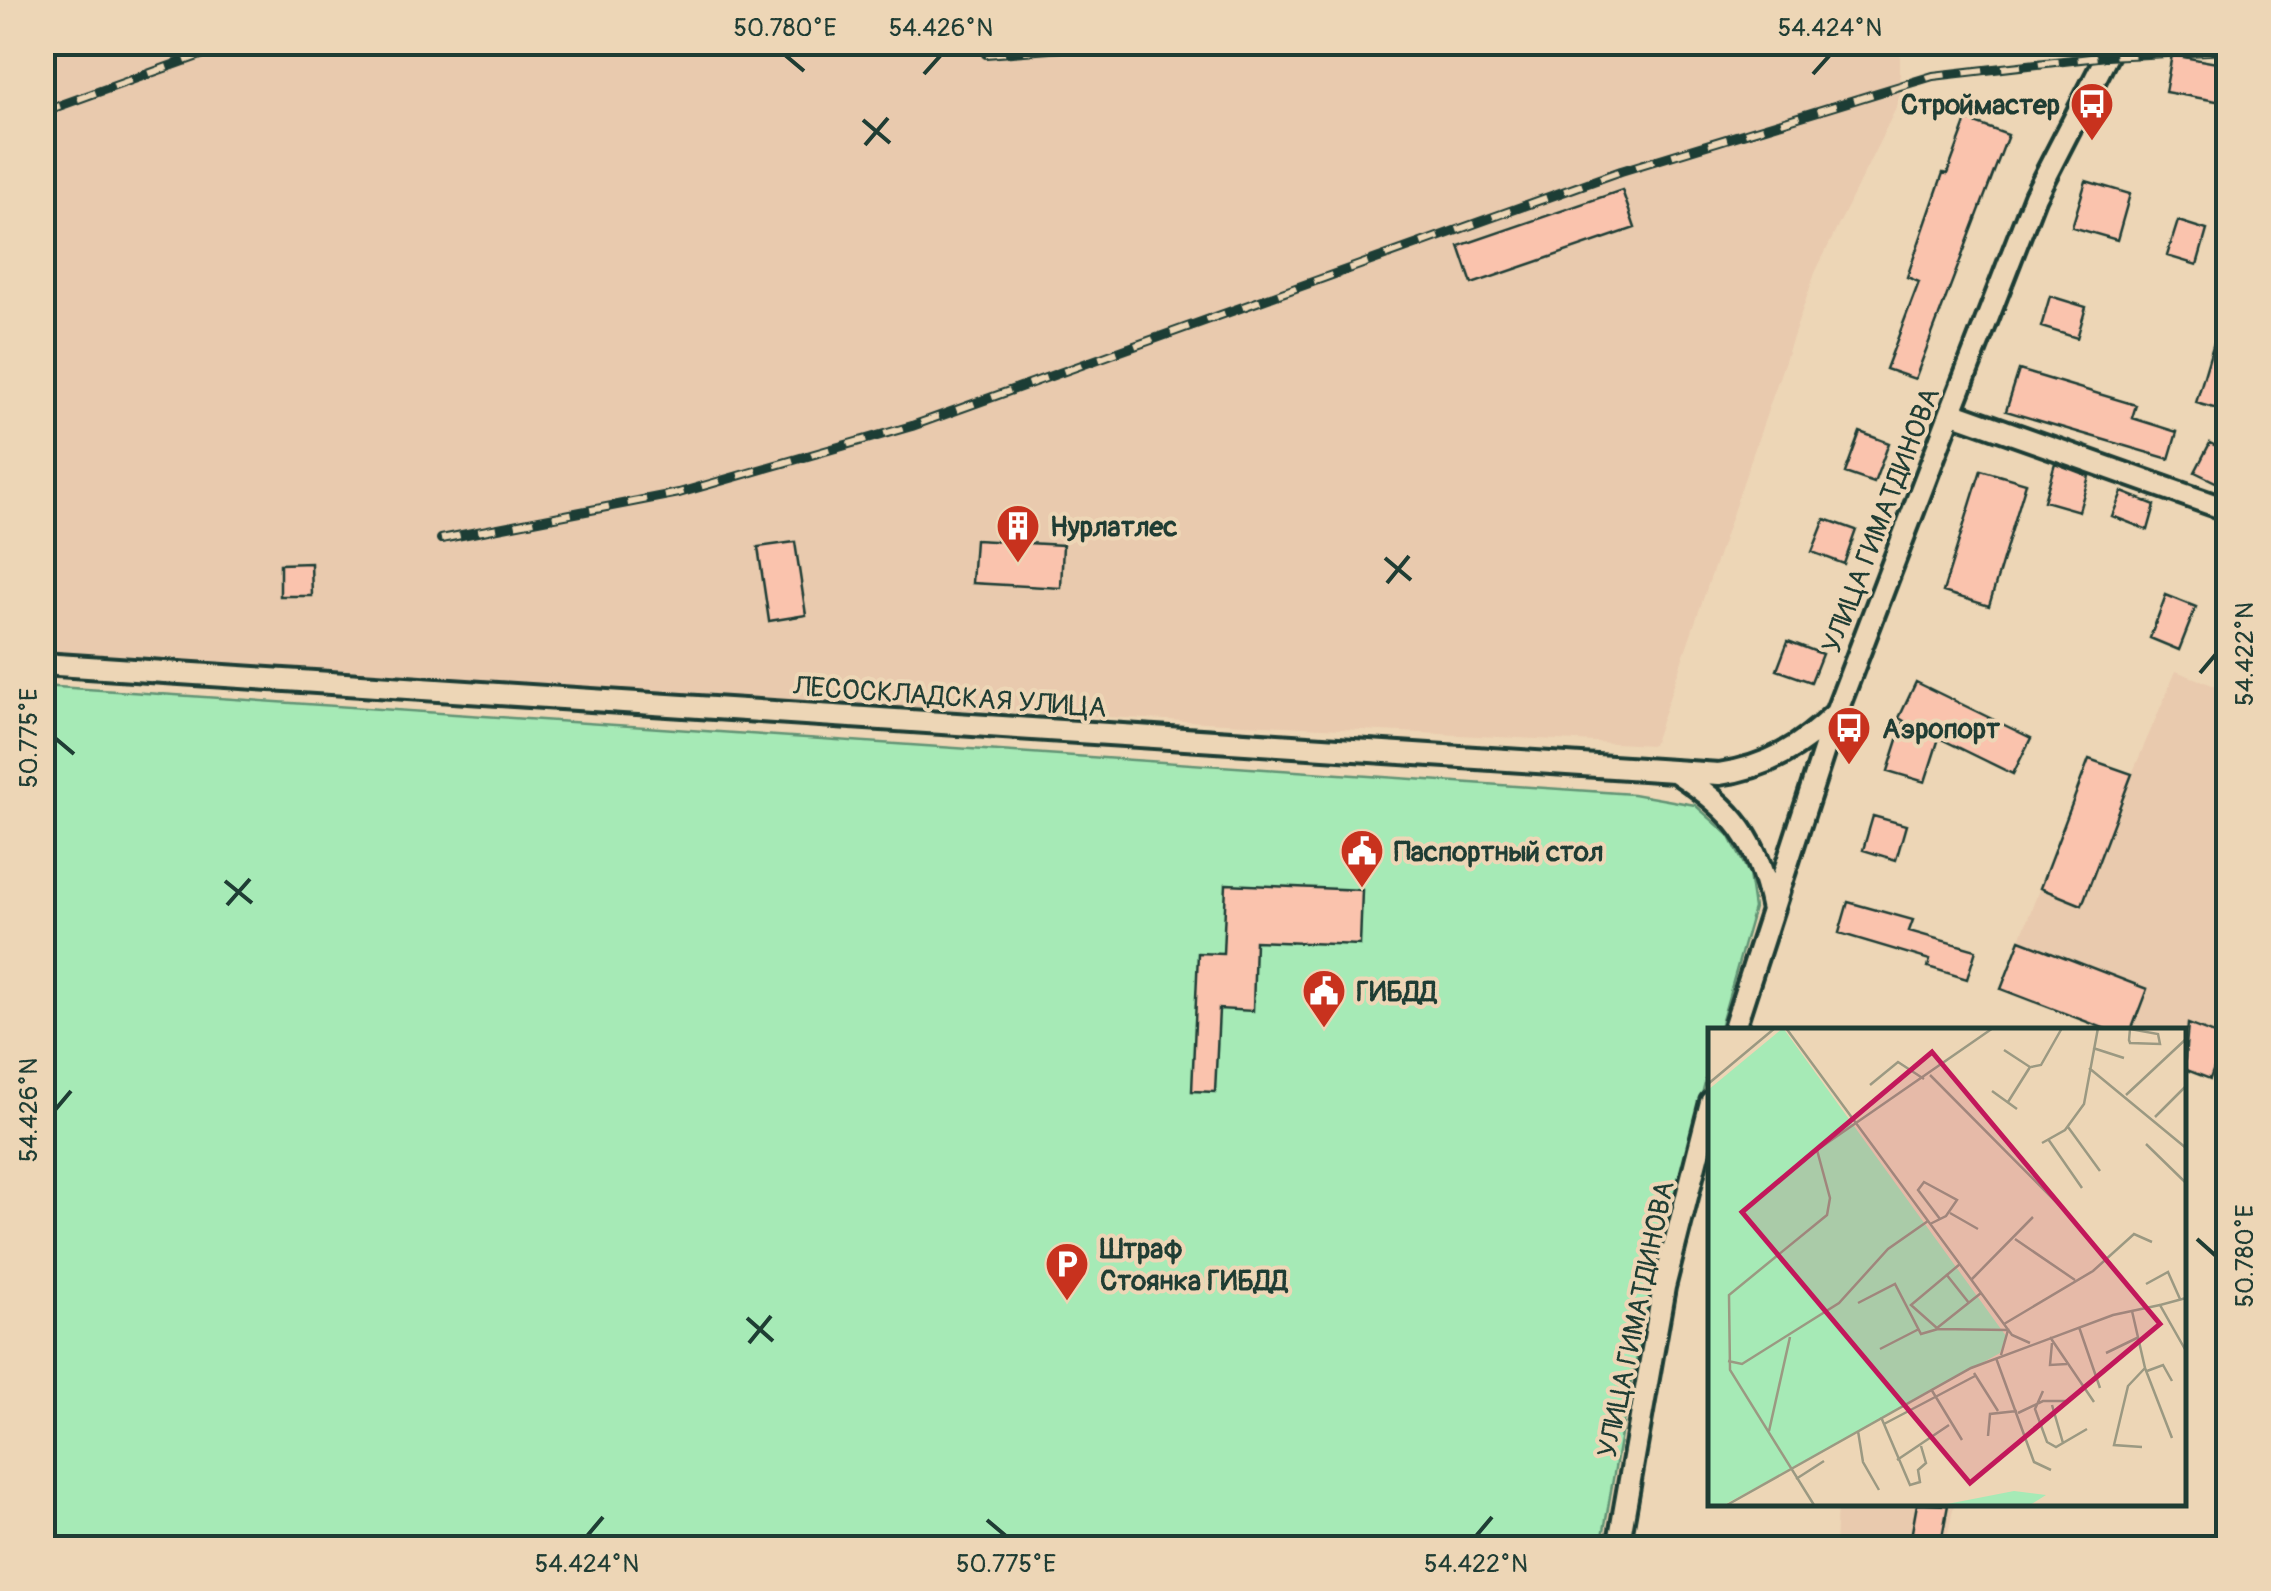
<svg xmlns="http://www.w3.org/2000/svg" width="2271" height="1591" viewBox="0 0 2271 1591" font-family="Pangolin,sans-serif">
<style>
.built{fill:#e9caae}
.green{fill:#a6eab6;stroke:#629475;stroke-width:2.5}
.building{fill:#fac3ad;stroke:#1f3d34;stroke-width:2.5}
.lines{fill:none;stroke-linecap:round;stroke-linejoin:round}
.street-casing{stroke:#1f3d34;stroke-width:28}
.street{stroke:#edd6b6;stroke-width:20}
.rail-casing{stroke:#1f3d34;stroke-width:10}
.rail{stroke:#edd6b6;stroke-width:6;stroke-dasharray:19;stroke-linecap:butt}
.ticks{fill:none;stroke:#1f3d34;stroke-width:4}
.labels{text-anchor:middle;stroke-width:8;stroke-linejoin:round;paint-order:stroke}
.poi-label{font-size:28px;font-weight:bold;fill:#1f3d34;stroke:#edd6b6;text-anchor:start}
.street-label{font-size:28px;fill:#1f3d34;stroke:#edd6b6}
.inset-road{fill:none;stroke:#9b9982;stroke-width:2.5}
.view{fill:#c2185b;fill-opacity:0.15;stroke:#c2185b;stroke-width:5}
.inset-edge{fill:none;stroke:#1f3d34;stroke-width:5}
.neatline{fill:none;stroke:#1f3d34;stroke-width:4}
.ticks-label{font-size:25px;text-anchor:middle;fill:#1f3d34}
</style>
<rect width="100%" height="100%" fill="#edd6b6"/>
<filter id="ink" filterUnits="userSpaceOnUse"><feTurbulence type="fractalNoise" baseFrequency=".01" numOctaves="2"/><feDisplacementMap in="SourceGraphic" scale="20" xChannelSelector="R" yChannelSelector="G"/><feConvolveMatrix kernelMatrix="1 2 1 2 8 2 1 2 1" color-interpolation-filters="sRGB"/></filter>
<g filter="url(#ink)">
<path class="built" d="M43 43H1900V100L1815 273 1653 745 500 686 43 654Z
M2176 671 2228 691V1078L2213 1071 2210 1079 2184 1069V1031H2111L2001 989 2089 759 2132 774Z
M1837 1504H1954L1945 1548H1835Z"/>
<path class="green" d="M42 686 1633 794 1695 805 1729 835 1749 874 1754 908 1719 1031H1711V1058L1628 1394 1601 1548H43Z"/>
<path class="building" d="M2172 55 2228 65V103L2165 92Z
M1967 120 2008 135 1915 379 1886 369 1919 282 1907 277 1943 173 1947 174Z
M2086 181 2130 194 2117 240 2072 227Z
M1622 190 1635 228 1472 284 1459 246Z
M2178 221 2207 230 2197 265 2167 256Z
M2050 296 2086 307 2077 338 2041 327Z
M2224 309H2228V412L2196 403Z
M2019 370 2136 405 2132 418 2177 432 2169 459 2006 411Z
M1860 432 1889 443 1874 483 1845 473Z
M2210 443 2228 452V488L2195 472Z
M2055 463 2089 476 2079 511 2044 501Z
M1981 470 2026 483 1989 606 1943 592Z
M2122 492 2155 505 2148 530 2112 516Z
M1825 519 1856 530 1844 564 1812 552Z
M975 540 1063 545 1061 588 972 583Z
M795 542 806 615 769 621 758 547Z
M311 563 312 596H280V564Z
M2166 595 2196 607 2179 650 2150 638Z
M1788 641 1822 654 1811 682 1777 670Z
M1916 682 2031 738 2013 774 1939 738 1925 782 1888 771 1904 721 1899 718Z
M2089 759 2132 774 2082 905 2040 888Z
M1873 816 1906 825 1896 860 1863 850Z
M1226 884 1362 890 1360 945 1255 941 1253 1011 1219 1009 1215 1092 1192 1091 1198 953 1223 954Z
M1848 902 1913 920 1909 931 1976 950 1967 979 1928 967 1930 960 1839 933Z
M2020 940 2147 989 2131 1031H2111L2001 989Z
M2188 1024 2225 1038 2210 1079 2184 1069Z
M1917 1504 1948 1505 1940 1548H1909Z"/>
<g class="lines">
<defs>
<path id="street" d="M1951 412 2228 510
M42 664 1719 774C1768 767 1801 747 1836 713
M1676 772C1735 811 1758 839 1772 910
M1733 1031 1836 713 1951 412 2035 196 2114 42
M1618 1548 1664 1287 1711 1102"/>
</defs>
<use href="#street" class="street-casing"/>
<use href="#street" class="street"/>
<defs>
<path id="rail" d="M986 54 1142 42
M42 112 237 42
M441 539 679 493 912 426 1621 171 1933 76 2107 56 2228 50"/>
</defs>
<use href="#rail" class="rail-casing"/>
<use href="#rail" class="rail"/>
</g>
</g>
<path class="ticks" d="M785 55 804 71M924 74 941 55M1813 74 1830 55M863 120 890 143M865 145 888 118M1385 558 1411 580M1387 583 1409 556M2200 673 2216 654M55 738 74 754M225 881 252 903M227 905 250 879M55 1110 71 1091M2197 1239 2216 1256M747 1318 773 1341M749 1343 771 1316M987 1520 1006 1536M587 1536 603 1517M1476 1536 1492 1517"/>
<defs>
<symbol id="bus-pin" viewBox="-11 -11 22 30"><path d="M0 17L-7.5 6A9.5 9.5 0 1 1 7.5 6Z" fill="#c8321e" stroke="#edd6b6"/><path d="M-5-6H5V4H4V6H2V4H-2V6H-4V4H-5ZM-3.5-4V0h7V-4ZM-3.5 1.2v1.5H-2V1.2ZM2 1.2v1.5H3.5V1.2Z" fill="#fff"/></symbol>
<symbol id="building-pin" viewBox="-11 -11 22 30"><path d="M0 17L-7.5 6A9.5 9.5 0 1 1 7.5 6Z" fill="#c8321e" stroke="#edd6b6"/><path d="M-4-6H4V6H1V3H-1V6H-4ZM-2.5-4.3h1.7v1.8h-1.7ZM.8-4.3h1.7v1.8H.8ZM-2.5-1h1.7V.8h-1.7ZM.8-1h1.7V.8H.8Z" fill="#fff"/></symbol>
<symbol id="civic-pin" viewBox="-11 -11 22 30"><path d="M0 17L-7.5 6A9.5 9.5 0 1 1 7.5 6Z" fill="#c8321e" stroke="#edd6b6"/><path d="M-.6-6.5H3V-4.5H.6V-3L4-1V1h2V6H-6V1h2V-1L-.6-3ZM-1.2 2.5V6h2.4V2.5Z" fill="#fff"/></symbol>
<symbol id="parking-pin" viewBox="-11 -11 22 30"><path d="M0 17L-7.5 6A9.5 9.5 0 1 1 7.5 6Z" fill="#c8321e" stroke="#edd6b6"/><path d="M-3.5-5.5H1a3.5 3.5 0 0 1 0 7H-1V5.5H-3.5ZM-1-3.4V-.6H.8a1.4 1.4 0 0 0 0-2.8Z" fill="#fff"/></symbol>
</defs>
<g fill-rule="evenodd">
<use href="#bus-pin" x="2067" y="79" width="50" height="68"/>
<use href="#building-pin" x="993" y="501" width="50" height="68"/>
<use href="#bus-pin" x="1824" y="703" width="50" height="68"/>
<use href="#civic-pin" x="1337" y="826" width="50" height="68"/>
<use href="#civic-pin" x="1299" y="966" width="50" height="68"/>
<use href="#parking-pin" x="1042" y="1239" width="50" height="68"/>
</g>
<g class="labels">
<g class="poi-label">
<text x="2060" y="114" text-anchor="end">Строймастер</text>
<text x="1050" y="536">Нурлатлес</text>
<text x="1882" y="738">Аэропорт</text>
<text x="1394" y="861">Паспортный стол</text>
<text x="1356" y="1001">ГИБДД</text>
<text x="1100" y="1258">Штраф<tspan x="1100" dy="32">Стоянка ГИБДД</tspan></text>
</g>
<g class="street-label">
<text transform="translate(1880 520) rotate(-69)" y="10">УЛИЦА ГИМАТДИНОВА</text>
<text transform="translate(950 696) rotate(4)" y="10">ЛЕСОСКЛАДСКАЯ УЛИЦА</text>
<text transform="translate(1635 1319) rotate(-78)" y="10">УЛИЦА ГИМАТДИНОВА</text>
</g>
</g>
<g transform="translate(1708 1028)">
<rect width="478" height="478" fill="#edd6b6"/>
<path d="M75 0 298 308 292 325 16 477H0V62ZM306 463 338 467 322 477H234Z" fill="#a6eab6"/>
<path class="inset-road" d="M78 0 304 307 322 315M422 1 450 6 452 16 422 15 421 12 422 1V0M385 20 416 30M296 22 322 39 300 74M323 39 333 37 354 0M381 40 478 120M222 47 356 182M0 56 67 0M162 57 190 34 216 51M284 63 309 81M418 67 478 11M447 89 478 58M360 99 392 143M340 111 374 160M334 115 357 102 376 76 390 0M438 116 478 155M242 185 270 201M222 196 238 188 249 172 216 154 210 162 232 191M307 211 367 252M252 236 203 277 230 301 300 302 293 327M238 246 261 275M263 252 325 189M438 256 460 244 472 271M478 270 452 277 478 323M150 275 187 256 213 306 230 301M424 283 437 340 420 358 406 417 434 419M296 296 385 243 426 206 444 214M371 299 392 360M229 300 273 265M342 309 386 374M344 315 342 337 359 336M172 321 211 301M398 325 429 310M288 330 326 434 343 442M20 333 34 336 131 275 180 221 220 193M437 340 464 410M439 343 455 337 464 353M266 345 290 383M223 361 254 412M335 363 327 381 339 414 348 419 379 401M344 377 355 415M310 385 335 373H358M173 389 202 457 212 454 210 442 218 435 213 418M176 396 267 348M61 403 82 309M150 403 155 434 171 462M280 408 282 386 309 383M189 432 241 397M88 451 116 433M19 477 263 340 405 287 452 277M106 477 22 342 21 267 119 187 122 170 109 122 285 0"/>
<path class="view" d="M224 24 452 296 262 455 34 184Z"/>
<rect width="478" height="478" class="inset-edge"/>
</g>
<rect width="2271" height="1591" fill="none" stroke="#edd6b6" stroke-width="110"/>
<rect x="55" y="55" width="2161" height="1481" class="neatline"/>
<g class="ticks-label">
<text x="785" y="36">50.780°E</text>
<text x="941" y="36">54.426°N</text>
<text x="1830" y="36">54.424°N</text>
<text transform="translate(2244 654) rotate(-90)" y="9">54.422°N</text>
<text transform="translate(28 738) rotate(-90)" y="9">50.775°E</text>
<text transform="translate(28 1110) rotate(-90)" y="9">54.426°N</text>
<text transform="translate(2244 1256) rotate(-90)" y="9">50.780°E</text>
<text x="587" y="1572">54.424°N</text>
<text x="1006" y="1572">50.775°E</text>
<text x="1476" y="1572">54.422°N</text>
</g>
</svg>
